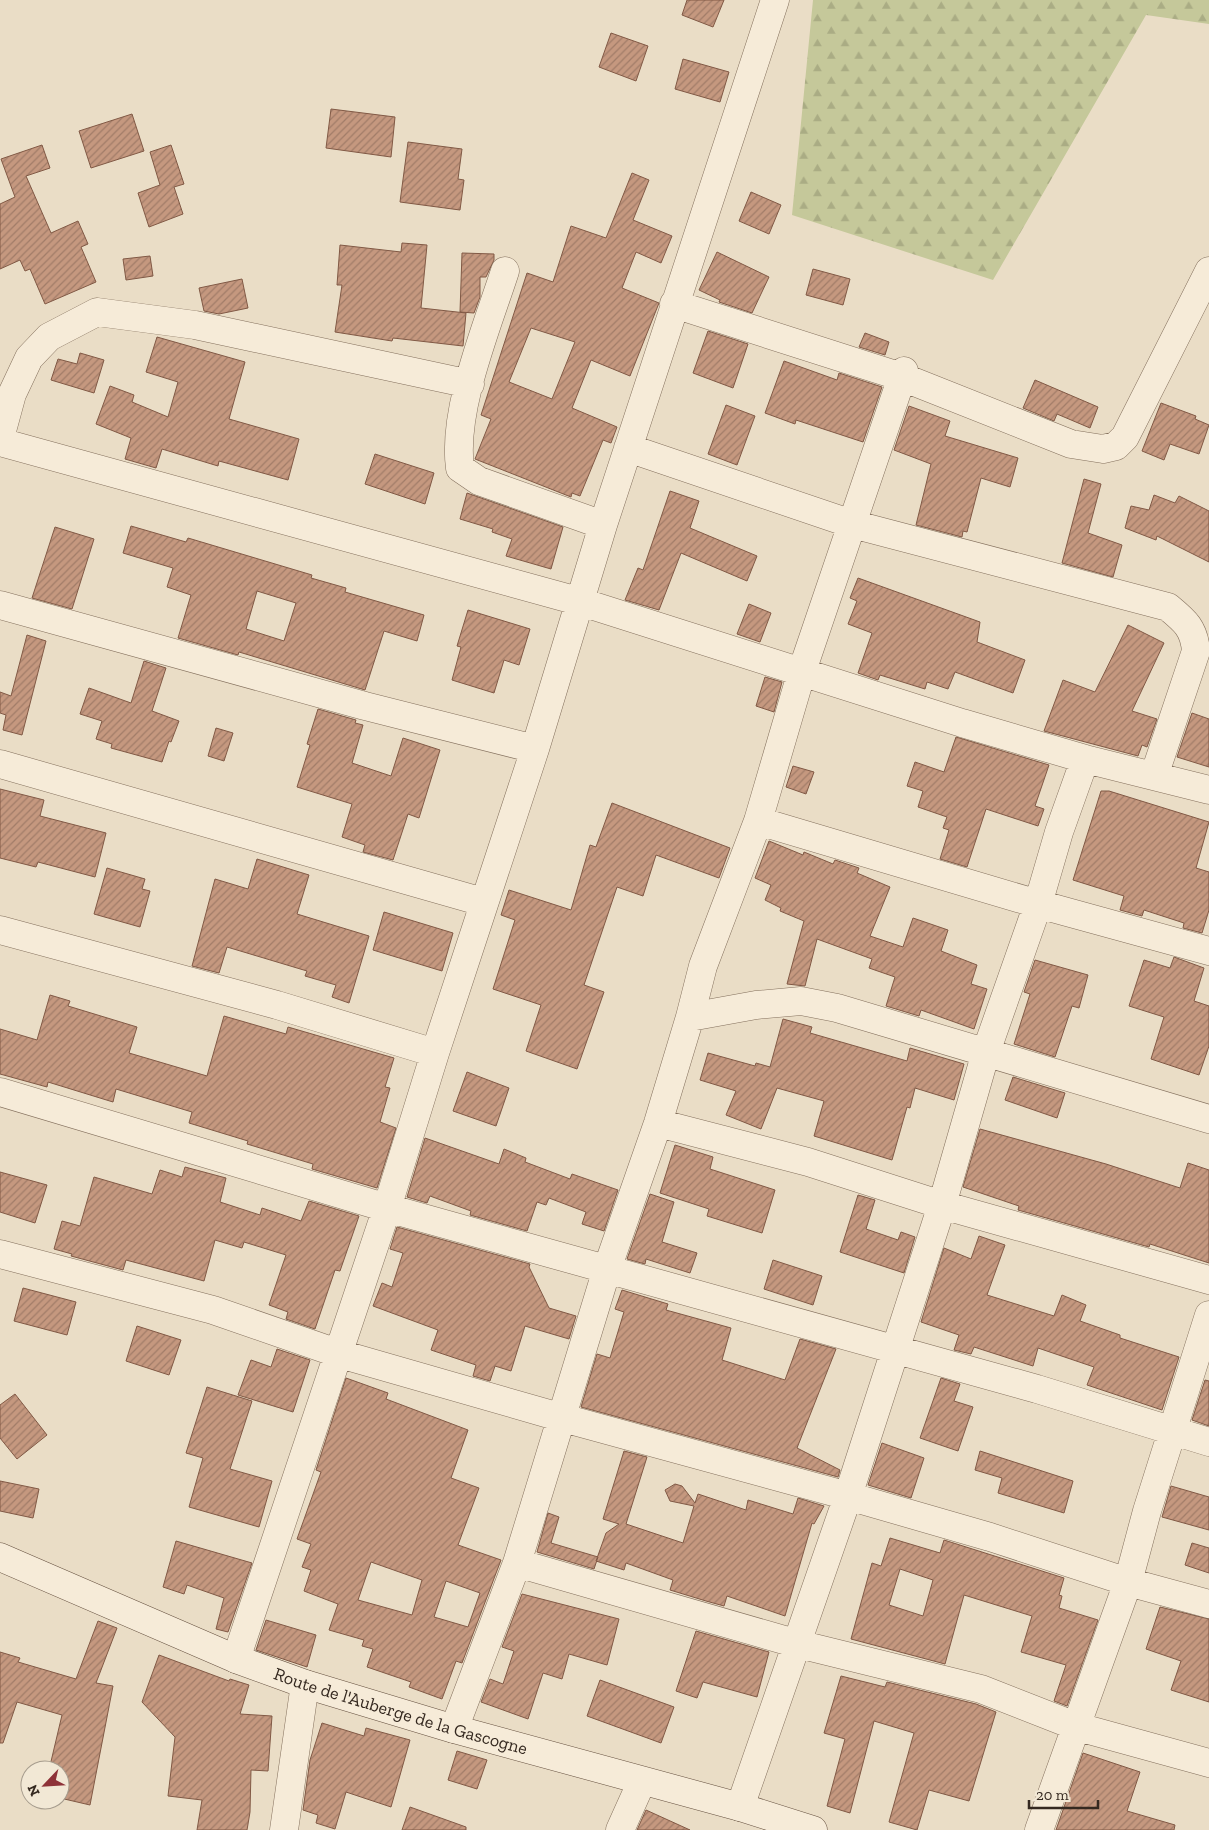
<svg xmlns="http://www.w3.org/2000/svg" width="1209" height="1830" viewBox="0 0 1209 1830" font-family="'Zilla Slab',serif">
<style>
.forest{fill:url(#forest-firs)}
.building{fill:url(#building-hatch);stroke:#815945;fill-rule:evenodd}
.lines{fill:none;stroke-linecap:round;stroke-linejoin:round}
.street-casing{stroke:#84705d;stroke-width:29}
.secondary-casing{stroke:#665140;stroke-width:29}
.street{stroke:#f6ebd8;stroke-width:28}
.secondary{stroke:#f6ebd8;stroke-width:28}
.labels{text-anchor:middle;stroke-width:4;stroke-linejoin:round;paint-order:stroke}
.street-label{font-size:18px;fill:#352920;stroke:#f2e8d5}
</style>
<defs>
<pattern id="forest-firs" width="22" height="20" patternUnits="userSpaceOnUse" patternTransform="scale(1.25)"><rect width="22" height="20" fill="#c5c89a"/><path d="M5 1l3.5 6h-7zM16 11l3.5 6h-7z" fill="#aaac84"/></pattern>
<pattern id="building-hatch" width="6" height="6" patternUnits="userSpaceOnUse" patternTransform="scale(1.25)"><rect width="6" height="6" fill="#c5987f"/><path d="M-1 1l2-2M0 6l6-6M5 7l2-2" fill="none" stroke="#a17c68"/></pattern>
</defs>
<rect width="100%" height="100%" fill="#eaddc6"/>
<path class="forest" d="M813 0H1209V24L1146 15 993 280 792 215Z"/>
<path class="building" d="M687 0H724L713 27 682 15Z
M611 33 648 46 636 81 599 67Z
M683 59 729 72 720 102 675 89Z
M331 109 395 117 391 157 326 148Z
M132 114 144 151 91 168 79 131Z
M408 142 462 149 458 179 464 180 460 210 400 202Z
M42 145 50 168 26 176 51 233 78 221 88 244 81 247 96 282 45 304 30 269 25 271 20 260 0 269V204L15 197 1 159Z
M171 145 184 184 174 187 183 214 149 227 138 193 160 185 150 152Z
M632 173 649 180 633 220 672 236 661 263 636 252 622 288 659 303 630 376 591 360 572 408 617 427 611 443 603 440 580 496 572 493 571 497 475 459 491 419 481 415 527 273 553 282 571 226 606 238ZM531 328 575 342 552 399 509 382Z
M751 192 781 205 769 234 739 221Z
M402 243 427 245 421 308 466 313 463 346 393 338 392 341 335 332 342 285H337L340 245 401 252Z
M717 252 769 277 752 313 719 302 720 300 699 290Z
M462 253 494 254V260L486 277H480V297L474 313 460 312Z
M150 256 153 276 126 280 123 259Z
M813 269 850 279 843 305 806 295Z
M242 279 248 308 219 314 204 311 199 288Z
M708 331 748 344 733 388 693 373Z
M865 333 889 342 885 355 859 347Z
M157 337 245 362 229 419 299 439 288 480 219 461 218 466 162 449 156 468 125 459 131 438 96 424 110 386 134 395 132 402 168 417 178 382 146 372Z
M80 353 104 360 94 393 51 380 58 359 77 364Z
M784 361 837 380 839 373 882 387 863 442 796 420 795 424 765 413Z
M1035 380 1098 407 1090 428 1057 414 1054 421 1023 408Z
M1161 403 1196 416 1195 419 1209 425 1199 454 1170 444 1164 460 1142 451Z
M726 405 755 416 737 465 708 454Z
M909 406 950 421 945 436 1018 458 1010 487 981 478 967 532 963 531 962 537 916 525 931 464 894 450Z
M375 454 434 473 425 504 365 484Z
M1084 479 1101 484 1088 533 1122 545 1113 577 1062 563Z
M670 491 699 501 690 528 757 556 747 581 681 553 659 610 625 600 638 568 643 570Z
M467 493 563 527 551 569 506 556 512 539 492 532 493 529 460 519Z
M1154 495 1175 503 1179 496 1209 511V562L1157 536 1156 540 1125 528 1131 506 1149 510Z
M131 526 186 542 188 538 312 575 311 578 346 588 345 592 424 615 417 641 384 631 365 690 239 652 238 655 178 638 191 595 167 587 173 568 123 553ZM257 591 296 603 284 641 246 629Z
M55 527 94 539 72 609 32 598Z
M858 578 980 622 977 642 1025 660 1013 693 955 672 948 689 927 682 925 689 880 675 878 680 858 673 872 633 848 624 857 601 850 598Z
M749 604 771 613 760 642 737 634Z
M468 610 530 629 519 665 504 660 494 693 452 680 461 647 457 646Z
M1128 625 1164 643 1132 711 1157 719 1147 747 1142 745 1138 756 1044 731 1063 680 1095 692Z
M27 635 46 641 22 735 3 730 6 715 0 713V692L11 696Z
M144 661 166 668 152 711 179 721 171 742 169 741 162 762 111 748 112 744 96 739 102 721 80 714 89 688 131 703Z
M765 677 782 682 774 712 756 706Z
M318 709 356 720 355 723 363 725 352 763 391 776 403 738 440 750 419 818 408 814 393 860 363 852 365 845 342 837 352 804 297 787 310 745 307 744Z
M1192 713 1209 719V767L1177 757Z
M216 728 233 733 224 761 208 756Z
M956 737 1049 765 1035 806 1044 809 1038 826 986 809 967 867 940 859 949 830 943 828 947 817 918 807 923 791 907 786 915 762 944 772Z
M793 766 814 772 806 794 786 787Z
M0 789 44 800 40 816 106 833 95 877 38 862 36 867 0 858Z
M1101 791H1109L1209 822 1196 868 1209 872V910L1202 933 1183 928 1184 923 1144 910 1142 916 1120 910 1124 896 1073 880Z
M612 803 730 848 719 878 656 855 643 896 617 887 584 985 604 992 577 1069 526 1051 541 1005 493 989 515 920 501 915 509 890 571 910 590 845 596 847Z
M769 841 803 855 804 852 833 864 835 860 859 868 857 873 890 887 870 936 903 947 913 918 948 930 941 951 977 965 971 984 987 989 974 1029 921 1010 919 1016 886 1006 895 977 869 968 872 959 817 939 805 986 787 984 804 921 780 911 781 908 765 900 771 885 755 878Z
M257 859 309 875 297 914 369 936 349 1003 332 997 336 985 305 976 307 971 227 947 219 973 192 966 215 879 248 889Z
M107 868 145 879 142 889 150 891 140 927 94 914Z
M384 912 453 933 442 971 373 950Z
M1174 957 1204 968 1194 1001 1209 1006V1046L1199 1075 1151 1059 1164 1017 1129 1006 1144 960 1170 968Z
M1035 960 1088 975 1079 1008 1072 1006 1055 1057 1014 1044 1030 994 1024 992Z
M50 995 70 1001 68 1006 137 1027 129 1053 207 1076 224 1016 286 1034 288 1027 394 1058 385 1087 390 1088 380 1122 396 1128 377 1188 312 1169 313 1164 247 1144 248 1141 189 1123 192 1112 116 1089 113 1102 48 1082 47 1087 0 1074V1029L37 1040Z
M783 1019 812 1027 810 1033 907 1061 910 1048 964 1064 954 1100 915 1088 910 1108 907 1107 892 1160 814 1136 824 1101 777 1088 761 1129 726 1115 736 1091 700 1080 708 1053 755 1066 756 1063 770 1067Z
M467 1072 509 1088 496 1126 453 1111Z
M1013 1077 1065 1093 1057 1118 1005 1100Z
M980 1129 1106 1164 1180 1188 1188 1163 1209 1170V1263L1150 1244 1149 1247 1018 1210 1019 1206 963 1187Z
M425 1138 499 1164 504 1149 526 1158 525 1162 570 1179 572 1174 618 1190 604 1231 582 1224 586 1212 549 1198 546 1205 537 1202 527 1231 470 1215 471 1211 430 1196 427 1203 407 1197Z
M675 1145 713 1157 710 1169 775 1190 762 1233 707 1216 709 1209 660 1193Z
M185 1167 226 1178 220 1202 260 1215 262 1208 301 1221 309 1201 359 1216 340 1271 335 1270 315 1329 286 1319 288 1312 269 1305 286 1255 244 1242 242 1248 215 1240 204 1281 126 1260 123 1270 71 1256 72 1254 54 1249 62 1221 80 1226 94 1177 152 1194 160 1170 182 1177Z
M0 1172 47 1185 35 1223 0 1212Z
M650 1194 674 1202 662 1242 697 1253 690 1273 646 1259 645 1264 627 1259Z
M858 1195 875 1200 866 1229 898 1240 901 1232 915 1237 904 1273 840 1252Z
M397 1227 530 1264 529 1267 549 1308 576 1316 569 1339 525 1326 511 1371 495 1366 490 1381 473 1376 476 1365 431 1350 438 1330 373 1306 382 1283 392 1287 403 1253 390 1249Z
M979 1236 1005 1245 987 1295 1054 1316 1062 1295 1086 1305 1080 1321 1120 1335V1338L1179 1357 1162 1410 1087 1385 1094 1367 1038 1348 1033 1366 974 1347 971 1354 954 1350 959 1335 921 1322 944 1248 971 1259Z
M773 1260 822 1276 813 1305 764 1289Z
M23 1288 76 1302 67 1335 14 1321Z
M622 1290 668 1304 666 1310 731 1328 722 1360 785 1380 800 1339 836 1349 797 1448 840 1470 838 1477 581 1407 597 1354 610 1358 624 1312 615 1309Z
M137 1326 181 1340 169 1375 126 1361Z
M277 1349 310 1360 293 1412 238 1395 251 1360 271 1367Z
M346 1378 388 1393 386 1399 468 1430 451 1478 479 1488 458 1545 501 1560 462 1663 456 1661 442 1699 409 1687 411 1682 367 1667 373 1649 362 1646 364 1640 329 1630 338 1604 304 1591 311 1570 302 1567 311 1544 297 1539 321 1472 316 1470ZM371 1562 422 1580 412 1615 358 1600ZM446 1581 480 1593 468 1627 434 1617Z
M941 1378 960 1384 954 1401 973 1407 958 1451 920 1438Z
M1205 1380 1209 1381V1426L1192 1420Z
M207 1387 252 1401 230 1469 272 1481 259 1527 189 1507 203 1458 186 1453Z
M15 1394 47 1435 17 1459 0 1438V1405Z
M882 1443 924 1458 911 1498 868 1485Z
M624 1451 647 1457 626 1524 683 1543 694 1506 670 1501 665 1490 675 1484 682 1486 695 1503 698 1494 746 1510 748 1500 793 1514 798 1498 824 1506 814 1524 812 1523 785 1616 727 1596 724 1606 706 1601 670 1590 673 1580 626 1563 624 1570 596 1561 606 1533 619 1524 603 1519Z
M980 1451 1073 1481 1064 1513 998 1493 1002 1478 975 1470Z
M0 1481 39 1489 33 1518 0 1511Z
M1171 1486 1209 1497V1530L1162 1517Z
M548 1513 559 1517 551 1543 598 1557 594 1569 537 1552Z
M890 1538 940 1553 944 1540 1064 1578 1059 1595 1062 1596 1059 1608 1098 1620 1067 1706 1054 1701 1066 1665 1021 1652 1032 1616 964 1595 945 1664 851 1639 872 1563 881 1566ZM900 1569 933 1580 923 1616 889 1605Z
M176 1541 252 1563 228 1632 216 1629 224 1598 187 1585 184 1594 163 1587Z
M1192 1543 1209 1548V1573L1185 1565Z
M522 1594 619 1619 607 1665 569 1654 562 1679 543 1673 528 1719 481 1702 490 1679 503 1684 514 1651 502 1647Z
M1160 1607 1209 1619V1702L1171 1690 1181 1661 1146 1649Z
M266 1620 316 1635 307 1667 256 1650Z
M98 1621 117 1628 96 1683 113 1686 90 1805 60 1798V1770H49L62 1715 17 1702 3 1743H0V1652L20 1658 18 1662 76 1679Z
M696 1631 769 1652 757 1697 703 1682 697 1698 676 1691Z
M159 1655 229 1681 230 1679 249 1685 240 1714 272 1716 268 1771 251 1770 250 1812 247 1830H197L202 1800 168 1796 175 1737 142 1702Z
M841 1676 885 1687 887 1682 976 1704 996 1712 969 1801 929 1790 917 1830 889 1822 914 1733 874 1721 850 1813 827 1806 845 1739 824 1733Z
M600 1680 674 1707 661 1743 587 1716Z
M322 1723 364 1736 366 1728 410 1740 391 1807 346 1792 335 1829 316 1823 318 1815 303 1810 310 1760Z
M457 1751 487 1760 477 1789 448 1780Z
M1083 1753 1140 1772 1127 1811 1175 1825 1174 1830H1056Z
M410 1807 466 1827V1830H402Z
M646 1810 690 1830H637Z"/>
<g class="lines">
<defs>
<path id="street" d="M505 271C487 327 452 410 460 468L479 481 603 525
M674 304 902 377 1071 444 1103 449 1116 446 1125 437 1209 271
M0 438 12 394 29 358 49 337 97 312 195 325 470 384
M0 442 578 601 962 723 1085 759 1209 790
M628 448 852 524 1168 607C1185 621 1194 628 1196 651L1154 776
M0 605 365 706 535 749
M0 764 483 902
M758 821 1038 904 1209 951
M0 930 277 1005 435 1053
M690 1017 756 1005 801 1001 837 1008 1209 1119
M0 1092 387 1208 1037 1389 1209 1442
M658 1123 808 1162 942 1205 1209 1280
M0 1254 213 1310 340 1354 563 1418 848 1496 990 1537 1128 1582 1209 1604
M517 1563 798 1644 981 1689 1078 1727 1209 1763
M236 1659 387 1208 435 1053 535 749 603 525 775 0
M454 1729 517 1563 607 1269 658 1123 690 1017 703 966 758 821 802 671 904 371
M740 1807 848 1496 942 1205 986 1052 1038 904 1059 832 1085 759
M284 1830 305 1684
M620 1830 642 1781
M1039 1830 1128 1582 1147 1511 1209 1315"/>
<g id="secondary">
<path id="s1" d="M0 1557 236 1659 305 1684 454 1729 740 1807 813 1830"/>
</g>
</defs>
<use href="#street" class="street-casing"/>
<use href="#secondary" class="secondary-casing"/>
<use href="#street" class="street"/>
<use href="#secondary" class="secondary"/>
</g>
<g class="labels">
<g class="street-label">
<text dy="6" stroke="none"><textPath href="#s1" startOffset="430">Route de l'Auberge de la Gascogne</textPath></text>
</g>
</g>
<g transform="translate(45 1785) rotate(245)"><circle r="24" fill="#f2e8d5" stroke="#a69c8d"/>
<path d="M0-4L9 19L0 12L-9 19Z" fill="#8e3238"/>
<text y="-8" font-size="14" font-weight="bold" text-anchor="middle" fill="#352920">N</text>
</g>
<path d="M1029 1800v8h69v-8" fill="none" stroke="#352920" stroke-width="2.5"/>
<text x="1036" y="1800" font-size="15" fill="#352920" stroke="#f2e8d5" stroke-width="4" paint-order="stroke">20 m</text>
</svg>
